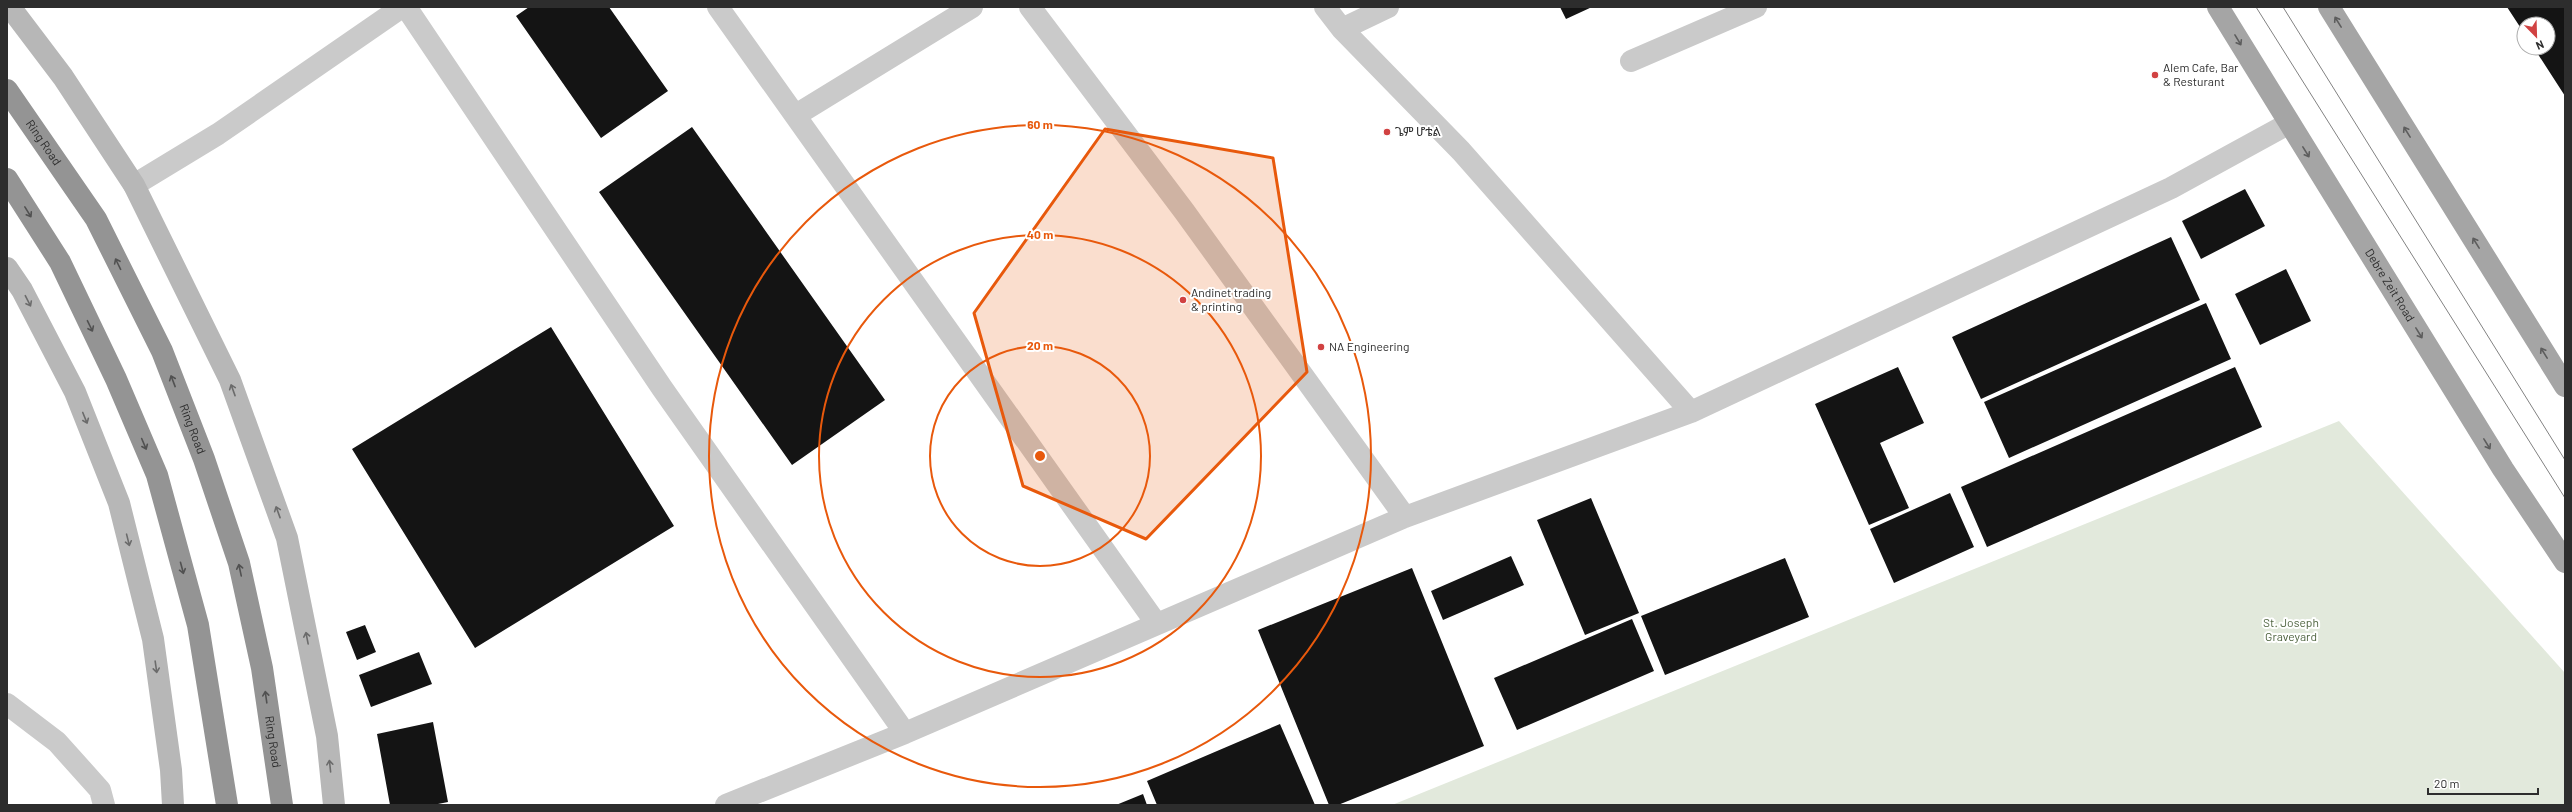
<svg xmlns="http://www.w3.org/2000/svg" width="2572" height="812" viewBox="0 0 2572 812" font-family="Barlow,'Noto Sans Ethiopic',sans-serif">
<style>
.green{fill:#e2e9dc}
.building{fill:#141414}
.lines{fill:none;stroke-linecap:round;stroke-linejoin:round}
.street{stroke:#cacaca;stroke-width:22}
.secondary{stroke:#b7b7b7;stroke-width:22}
.primary{stroke:#a5a5a5;stroke-width:22}
.highway{stroke:#949494;stroke-width:22}
.tram{stroke:#828282;stroke-width:1}
.oneway{stroke:#5d5d5d}
.oneway2{stroke:#515151}
.oneway3{stroke:#6b6b6b}
.marked{fill:#e8590c;fill-opacity:0.2;stroke:#e8590c;stroke-width:3;stroke-linejoin:round}
.ring{fill:none;stroke:#e8590c;stroke-width:2}
.poi-dot{fill:#d14242;stroke:#fff;stroke-width:1.5}
.labels{text-anchor:middle;stroke-width:4;stroke-linejoin:round;paint-order:stroke}
.poi-label{font-size:12px;fill:#2d2d2d;stroke:#fff;text-anchor:start}
.street-label{font-size:12px;fill:#2d2d2d;stroke:#fff}
.park-label{font-size:12px;fill:#4e633f;stroke:#fff}
.centre{fill:#e8590c;stroke:#fff;stroke-width:2}
.ring-label{font-size:12px;text-anchor:middle;font-weight:bold;fill:#e8590c;stroke:#fff;stroke-width:4;stroke-linejoin:round;paint-order:stroke}
</style>
<rect width="100%" height="100%" fill="#fff"/>
<path class="green" d="M2339 421 2565 673V805H1392Z"/>
<path class="building" d="M529 7H609L668 91 601 138 516 16Z
M1560 7H1592L1566 19Z
M2507 7H2565V96L2534 48H2548V24H2524V33Z
M692 127 885 400 792 465 599 192Z
M2245 189 2265 226 2201 259 2182 221Z
M2171 237 2200 300 1981 399 1952 337Z
M2286 269 2311 321 2260 345 2235 294Z
M2206 303 2231 359 2009 458 1984 402Z
M551 327 674 526 475 648 352 449Z
M1898 367 1924 423 1880 443 1909 508 1869 525 1815 404Z
M2235 367 2262 427 1987 547 1961 487Z
M1950 493 1974 547 1894 583 1870 529Z
M1591 498 1639 613 1585 635 1537 520Z
M1511 556 1524 585 1443 620 1431 591Z
M1785 558 1809 617 1665 675 1641 616Z
M1412 568 1484 746 1338 805H1329L1258 630Z
M1632 619 1654 671 1517 730 1494 678Z
M365 625 376 652 357 660 346 632Z
M419 652 432 684 371 707 359 675Z
M433 722 448 802 433 805H390L377 734Z
M1280 724 1315 805H1157L1147 781Z
M1143 794 1147 805H1116Z"/>
<g class="lines">
<path class="street" d="M406 7 662 388 905 733
M718 7 1156 623
M1030 7 1184 211 1405 517
M1325 7 1342 29 1461 151 1691 412
M1342 29 1388 7
M1631 61 1756 7
M796 115 972 7
M134 185 218 134 402 7
M7 704 57 742 100 790 104 805
M726 805 905 733 1405 517 1691 412 2171 188 2288 124"/>
<path class="secondary" d="M10 7 63 77 134 185 230 380 287 538 327 736 334 805
M7 268 22 290 75 392 119 503 153 639 171 770 173 805"/>
<g class="primary">
<path id="s1" d="M2218 7 2503 469 2565 562"/>
<path d="M2329 7 2565 386"/>
</g>
<g class="highway">
<path id="s2" d="M7 90 96 219 162 351 204 459 239 563 262 668 282 805"/>
<path d="M7 179 60 262 116 379 157 475 198 625 227 805"/>
</g>
<path class="tram" d="M2256 7 2565 498
M2283 7 2565 460"/>
</g>
<defs><path id="oneway-shaft" d="M-6 0H5M1.5-3L5.5 0L1.5 3" fill="none" stroke-width="1.6" stroke-linecap="round" stroke-linejoin="round"/></defs>
<g class="oneway">
<use href="#oneway-shaft" transform="translate(2338 22) rotate(-122)"/>
<use href="#oneway-shaft" transform="translate(2238 40) rotate(59)"/>
<use href="#oneway-shaft" transform="translate(2407 132) rotate(-122)"/>
<use href="#oneway-shaft" transform="translate(2306 152) rotate(58)"/>
<use href="#oneway-shaft" transform="translate(2476 243) rotate(-122)"/>
<use href="#oneway-shaft" transform="translate(2419 333) rotate(58)"/>
<use href="#oneway-shaft" transform="translate(2544 353) rotate(-122)"/>
<use href="#oneway-shaft" transform="translate(2487 444) rotate(58)"/>
</g>
<g class="oneway2">
<use href="#oneway-shaft" transform="translate(28 212) rotate(58)"/>
<use href="#oneway-shaft" transform="translate(118 264) rotate(-116)"/>
<use href="#oneway-shaft" transform="translate(90 326) rotate(64)"/>
<use href="#oneway-shaft" transform="translate(173 381) rotate(-111)"/>
<use href="#oneway-shaft" transform="translate(144 444) rotate(67)"/>
<use href="#oneway-shaft" transform="translate(182 568) rotate(75)"/>
<use href="#oneway-shaft" transform="translate(240 570) rotate(-102)"/>
<use href="#oneway-shaft" transform="translate(266 697) rotate(-98)"/>
</g>
<g class="oneway3">
<use href="#oneway-shaft" transform="translate(28 301) rotate(63)"/>
<use href="#oneway-shaft" transform="translate(233 390) rotate(-110)"/>
<use href="#oneway-shaft" transform="translate(85 418) rotate(68)"/>
<use href="#oneway-shaft" transform="translate(278 512) rotate(-110)"/>
<use href="#oneway-shaft" transform="translate(128 540) rotate(76)"/>
<use href="#oneway-shaft" transform="translate(307 638) rotate(-101)"/>
<use href="#oneway-shaft" transform="translate(156 667) rotate(82)"/>
<use href="#oneway-shaft" transform="translate(330 766) rotate(-96)"/>
</g>
<path class="marked" d="M1105 129 1273 158 1307 372 1146 539 1023 486 974 313Z"/>
<g class="ring">
<circle cx="1040" cy="456" r="110"/>
<circle cx="1040" cy="456" r="221"/>
<circle cx="1040" cy="456" r="331"/>
</g>
<g class="poi-dot">
<circle cx="2155" cy="75" r="4"/>
<circle cx="1387" cy="132" r="4"/>
<circle cx="1183" cy="300" r="4"/>
<circle cx="1321" cy="347" r="4"/>
</g>
<g class="labels">
<g class="poi-label">
<text x="2163" y="72">Alem Cafe, Bar<tspan x="2163" dy="14">&amp; Resturant</tspan></text>
<text x="1395" y="136">ጌም ሆቴል</text>
<text x="1191" y="297">Andinet trading<tspan x="1191" dy="14">&amp; printing</tspan></text>
<text x="1329" y="351">NA Engineering</text>
</g>
<g class="street-label">
<text dy="4" stroke="none"><textPath href="#s2" startOffset="64">Ring Road</textPath></text>
<text dy="4" stroke="none"><textPath href="#s1" startOffset="327">Debre Zeit Road</textPath></text>
<text dy="4" stroke="none"><textPath href="#s2" startOffset="388">Ring Road</textPath></text>
<text dy="4" stroke="none"><textPath href="#s2" startOffset="712">Ring Road</textPath></text>
</g>
<g class="park-label">
<text x="2291" y="627">St. Joseph<tspan x="2291" dy="14">Graveyard</tspan></text>
</g>
</g>
<circle cx="1040" cy="456" r="6" class="centre"/>
<g class="ring-label">
<text x="1040" y="129">60 m</text>
<text x="1040" y="239">40 m</text>
<text x="1040" y="350">20 m</text>
</g>
<rect width="2572" height="812" fill="none" stroke="#2d2d2d" stroke-width="16"/>
<g transform="translate(2536 36) rotate(157)"><circle r="19" fill="#ffffff" stroke="#ababab"/>
<path d="M0-3L7 15L0 10L-7 15Z" fill="#d14242"/>
<text y="-6" font-size="11" font-weight="bold" text-anchor="middle" fill="#2d2d2d">N</text>
</g>
<path d="M2428 788v6h110v-6" fill="none" stroke="#2d2d2d" stroke-width="2"/>
<text x="2434" y="788" font-size="12" fill="#2d2d2d" stroke="#ffffff" stroke-width="3" paint-order="stroke">20 m</text>
</svg>
